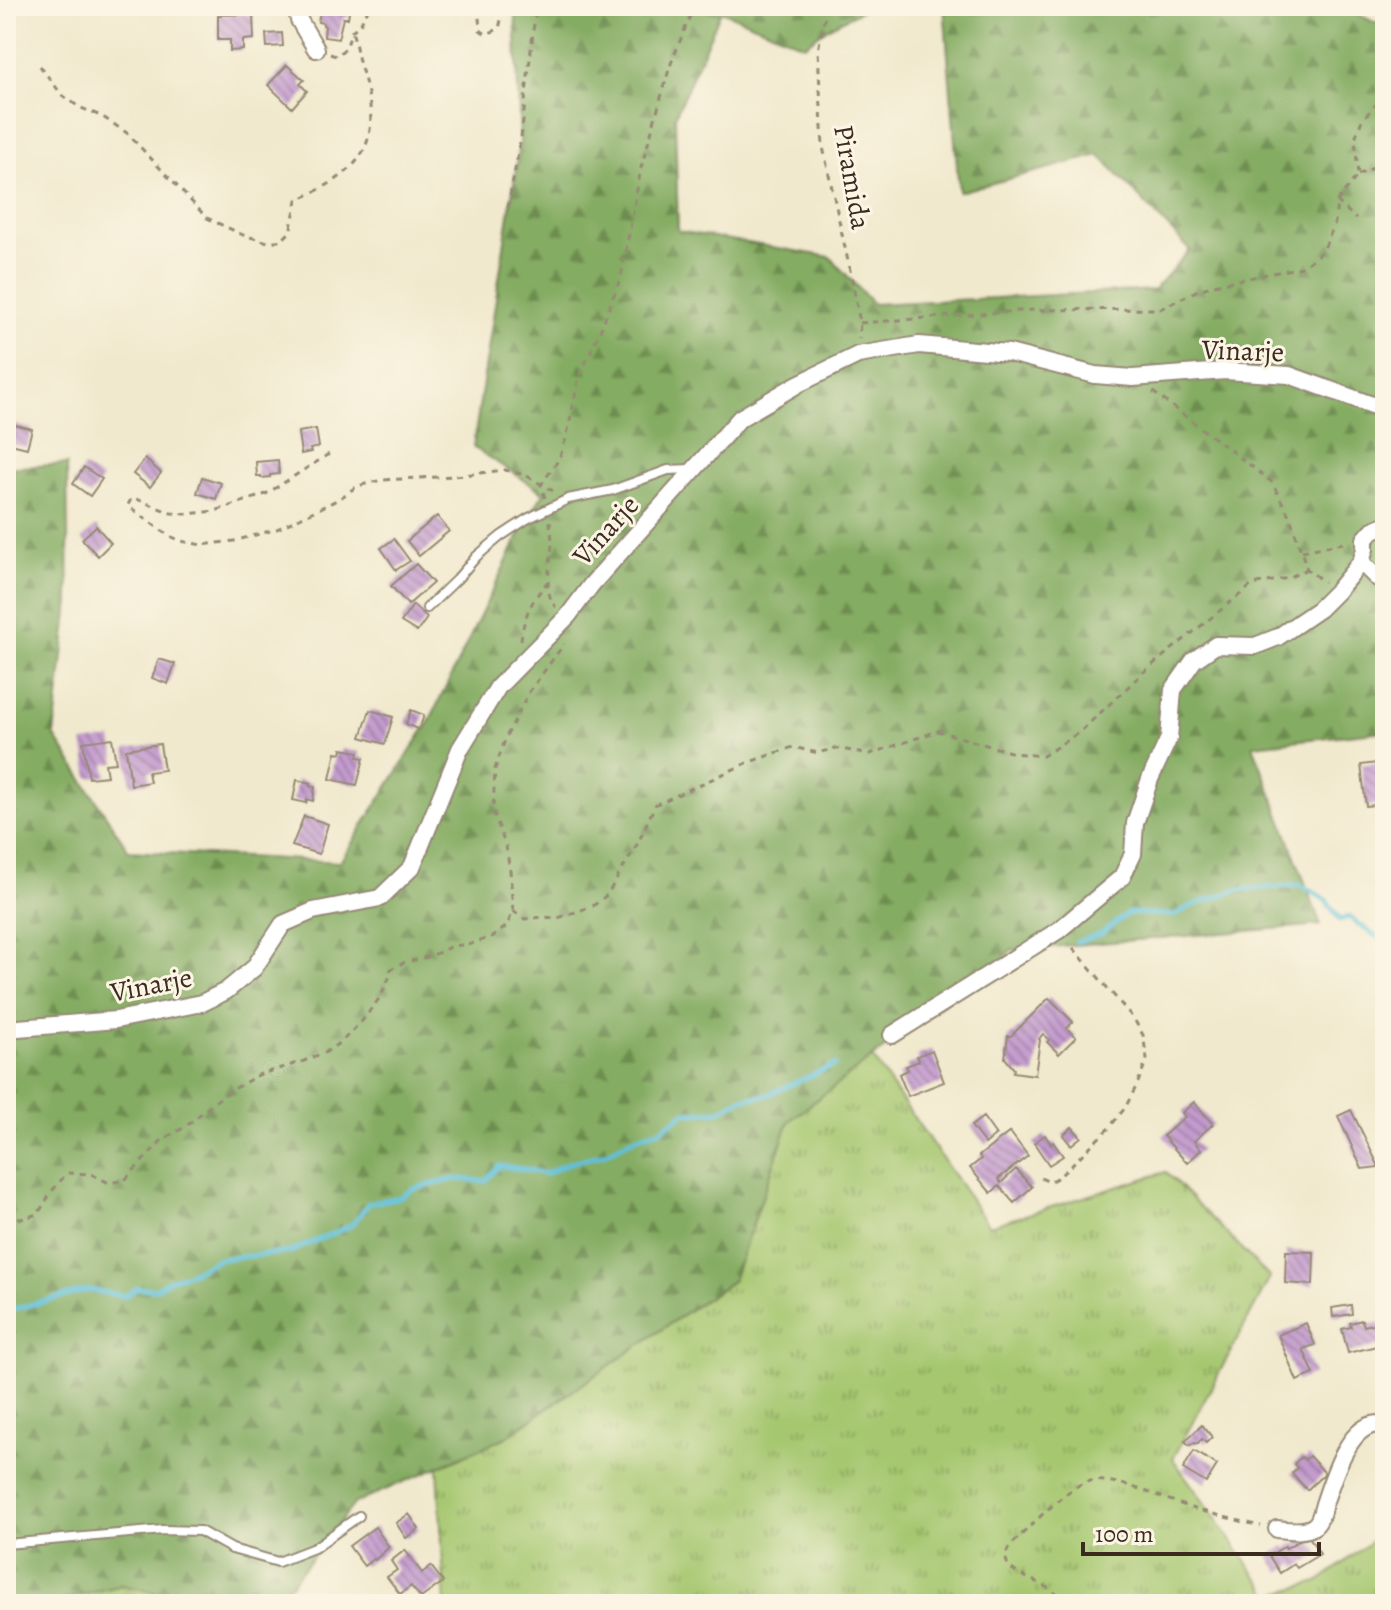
<svg xmlns="http://www.w3.org/2000/svg" width="1391" height="1610" viewBox="0 0 1391 1610" font-family="Alegreya,serif">
<style>
.grass{fill:url(#grass-tufts);stroke:#707847;stroke-width:2}
.forest{fill:url(#forest-firs);stroke:#606b40;stroke-width:2}
.lines{fill:none;stroke-linecap:round;stroke-linejoin:round}
.stream{stroke:#5ec1dc;stroke-width:5}
.building{fill:url(#building-back-hatch)}
.service-casing{stroke:#968a76;stroke-width:12}
.minor-casing{stroke:#968a76;stroke-width:20}
.path{stroke:#968a76;stroke-width:3;stroke-dasharray:6 6;stroke-linecap:butt}
.service{stroke:#fff;stroke-width:8}
.minor{stroke:#fff;stroke-width:16}
.labels{text-anchor:middle;stroke-width:6;stroke-linejoin:round;paint-order:stroke}
.street-label{font-size:28px;fill:#3b2a1e;stroke:#fcf5e5}
</style>
<defs>
<pattern id="grass-tufts" width="24" height="20" patternUnits="userSpaceOnUse" patternTransform="scale(2)"><rect width="24" height="20" fill="#a6c770"/><path d="M3 7l-1-3M5 7V3M7 7l1-3M15 17l-1-3M17 17v-4M19 17l1-3" fill="none" stroke="#88a25b"/></pattern>
<pattern id="forest-firs" width="22" height="20" patternUnits="userSpaceOnUse" patternTransform="scale(2)"><rect width="22" height="20" fill="#84ac62"/><path d="M5 1l3.5 6h-7zM16 11l3.5 6h-7z" fill="#6d8c50"/></pattern>
<pattern id="building-back-hatch" width="6" height="6" patternUnits="userSpaceOnUse" patternTransform="scale(2)"><rect width="6" height="6" fill="#c29acd"/><path d="M-1 5l2 2M0 0l6 6M5-1l2 2" fill="none" stroke="#9f7ea6"/></pattern>
</defs>
<rect width="100%" height="100%" fill="#fcf5e5"/>
<filter id="ink" filterUnits="userSpaceOnUse"><feTurbulence type="fractalNoise" baseFrequency=".0125" numOctaves="2"/><feDisplacementMap in="SourceGraphic" scale="16" xChannelSelector="R" yChannelSelector="G"/><feConvolveMatrix kernelMatrix="1 2 1 2 8 2 1 2 1" color-interpolation-filters="sRGB"/></filter>
<filter id="wash" filterUnits="userSpaceOnUse"><feTurbulence type="fractalNoise" baseFrequency=".006" numOctaves="4" result="noise"/><feDisplacementMap in="SourceGraphic" scale="32" xChannelSelector="R" yChannelSelector="G"/><feGaussianBlur stdDeviation="1.8" result="paint"/><feColorMatrix in="noise" values="0 0 0 0 0 0 0 0 0 0 0 0 0 0 0 0 0 1.4 0 .05"/><feComposite in="paint" operator="in"/></filter>
<g filter="url(#wash)">
<rect width="100%" height="100%" fill="#f1e9cd"/>
<path class="grass" d="M872 1057 989 1226 1166 1172 1270 1278 1173 1459 1270 1595 1318 1582 1385 1531V1604H445L438 1467 504 1438 733 1280 789 1121Z
M122 1585 207 1604H46Z"/>
<path class="forest" d="M515 6H894L866 8 831 26 804 45 721 11 675 116 678 231 830 257 873 304 1154 290 1190 250 1099 155 959 192 944 6H1340L1385 27V731L1253 745 1321 925 1013 950 789 1121 733 1280 504 1438 355 1503 290 1585 248 1604H207L122 1585 46 1604H6V468L67 464 69 603 54 735 129 851 340 862 429 722 527 519 544 493 473 447 520 143Z"/>
<g class="lines">
<path class="stream" d="M1077 942 1101 934 1128 913 1175 915 1191 906 1237 890 1301 885 1326 900 1340 920 1349 917 1374 935 1385 940
M6 1311 88 1290 125 1296 137 1288 156 1289 169 1280 190 1273 219 1259 290 1252 352 1225 369 1203 401 1197 413 1189 455 1179 485 1181 499 1166 524 1169 546 1174 568 1163 604 1154 635 1138 662 1129 684 1113 719 1111 741 1099 767 1095 835 1065"/>
</g>
<g id="blocks">
<path class="building" d="M326 6H350L348 18H343L338 39 324 37 325 26 323 25V23L318 22 321 7 325 8Z
M253 14 254 39 243 40V50L230 51V40H218V15Z
M282 33 283 46 267 47 266 34Z
M287 65 304 80 300 84 307 91 292 108 268 85Z
M12 424 32 429 27 448 7 443Z
M316 429 319 447 310 449 311 452 301 454 298 432Z
M145 459 161 473 150 487 133 474Z
M278 460 279 474 270 475V477L261 478V476H257L256 462Z
M84 467 102 479 90 496 73 484Z
M202 477 221 483 216 499 197 493Z
M437 516 449 531 419 556 407 541Z
M96 526 111 543 98 556 82 539Z
M394 539 410 561 396 570 381 548Z
M416 564 433 583 408 605 391 586Z
M413 605 427 618 417 632 401 622Z
M159 659 175 664 168 684 152 678Z
M370 710 393 717 385 744 361 737Z
M411 710 424 715 419 730 406 724Z
M112 738 116 763 105 764 107 776 89 778 83 742Z
M160 744 164 770 148 772 150 782 131 785 126 749Z
M342 749 359 752 358 757 364 758 357 785 330 779 336 752 341 753Z
M1385 762V804L1366 806 1361 765Z
M297 780 311 783 310 786 315 787 313 801 307 799 306 803 293 800Z
M304 816 328 824 319 854 292 846Z
M1376 838H1385V858H1376Z
M1049 998 1073 1022 1067 1028 1076 1037 1059 1054 1047 1042 1050 1040 1043 1034 1039 1039 1040 1040 1035 1075 1013 1072 1014 1069 1005 1058 1008 1036H1011Z
M932 1050 944 1082 908 1096 899 1074 908 1070 906 1066 919 1061 917 1056Z
M1194 1102 1213 1124 1194 1141 1201 1150 1187 1163 1163 1136 1185 1117 1182 1113Z
M1351 1110 1360 1128 1379 1167 1362 1169 1338 1116Z
M983 1117 996 1135 985 1144 971 1126Z
M1072 1127 1081 1137 1071 1145 1063 1135Z
M1010 1132 1028 1156 998 1179 1001 1183 1016 1169 1032 1187 1014 1203 999 1186 991 1193 970 1168 981 1159 979 1156Z
M1045 1135 1051 1144 1053 1142 1063 1156 1049 1165 1034 1143Z
M1286 1251 1314 1252 1313 1285 1285 1283Z
M1351 1305 1352 1314 1333 1317 1332 1308Z
M1362 1320 1364 1326 1385 1321V1344L1348 1353 1342 1329 1351 1327 1350 1323Z
M1306 1323 1315 1345 1303 1349 1314 1374 1297 1381 1278 1335Z
M1202 1425 1212 1437 1206 1443 1202 1439 1197 1444 1195 1443 1189 1445 1185 1441Z
M1194 1451 1217 1465 1206 1483 1183 1469Z
M1309 1456 1325 1473 1307 1490 1292 1473 1297 1468 1294 1464 1301 1457 1305 1460Z
M409 1514 419 1529 406 1538 396 1523Z
M375 1527 389 1547 375 1560 373 1559 364 1566 349 1546Z
M1308 1535 1320 1554 1297 1568 1294 1564 1280 1573 1269 1556 1285 1546 1286 1548Z
M405 1550 422 1573 431 1566 443 1582 421 1598 411 1586 400 1594 387 1577 397 1570 391 1561Z"/>
</g>
</g>
<g filter="url(#ink)">
<use href="#blocks" fill-opacity="0" stroke="#968a76" stroke-width="2"/>
<g class="lines">
<defs>
<path id="service" d="M427 608 457 579 477 556 501 536 527 519 568 499 613 490 668 470 692 469
M6 1544 163 1530 200 1531 232 1549 278 1562 314 1548 359 1516"/>
<path id="minor" d="M296 6 299 20 316 49
M1385 525 1373 530 1365 539V549L1361 562 1376 577 1385 582
M6 1029 116 1020 202 1003 226 991 254 968 283 924 313 911 380 898 412 867 460 749 498 687 568 616 592 584 740 418 798 384 858 355 919 345 1009 353 1095 375 1133 378 1225 371 1289 375 1375 406 1385 415
M892 1035 1059 930 1122 877 1133 854 1135 823 1150 779 1169 738 1173 690 1194 660 1216 645 1255 646 1278 637 1319 609 1337 591 1361 562
M1277 1529C1287 1530 1305 1533 1314 1526 1320 1522 1322 1511 1324 1504 1332 1481 1346 1432 1372 1425 1376 1424 1381 1424 1385 1424"/>
</defs>
<use href="#service" class="service-casing"/>
<use href="#minor" class="minor-casing"/>
<path class="path" d="M478 6 480 30 486 34 499 29 504 6
M827 6 818 50 823 147 851 275 860 323 859 339
M330 54 336 56 346 48 352 31 360 24 370 6
M40 66 62 95 79 107 103 117 127 133 207 218 243 235 268 242 282 240 290 232 297 200C365 171 385 141 361 68 357 56 356 43 352 31
M1358 175 1373 168 1385 166
M1337 201 1356 219
M508 208 521 138 536 6
M860 323 1033 310 1160 309 1196 291 1214 285 1302 267 1323 251 1335 223 1337 201 1358 175 1355 138 1362 120 1385 94
M1153 392 1271 481 1290 517 1307 569 1324 582
M329 454 266 494 215 511 187 514 171 513 134 498 131 499 128 505 132 509 168 535 181 541 202 545 234 541 277 529 339 499 357 486 382 480 455 476 505 470 525 475 555 492
M545 498 541 485 559 459 567 435 579 377 600 331 621 277 641 168 670 66 694 6
M550 521C550 528 552 535 552 542 552 562 541 591 556 607
M1302 551 1349 542
M521 640C524 614 532 600 549 580
M513 911 525 919 543 917 558 918 593 906 607 895 638 843 655 805 747 763 793 747 818 753 835 748 870 754 938 731 1014 753 1043 756 1081 731 1146 670 1252 585 1288 578 1307 569
M1041 1178 1049 1182 1059 1177 1109 1128 1125 1108 1137 1085 1147 1059 1143 1035 1134 1019 1069 943
M6 1217 21 1219 38 1214 52 1191 67 1173 91 1174 109 1183 125 1180 163 1139 185 1127 222 1096 258 1075 304 1061 326 1052 342 1041 362 1021 381 996 389 978 391 969 403 963 431 956 452 946 471 944 494 936 507 926 513 911 510 870 506 847 493 811 495 769 506 737 529 692 564 644
M1067 1604C1060 1596 1051 1589 1041 1584 1025 1576 995 1569 1010 1546 1028 1529 1065 1489 1086 1482 1113 1474 1168 1501 1195 1509 1217 1515 1239 1521 1261 1526"/>
<use href="#service" class="service"/>
<use href="#minor" class="minor"/>
</g>
</g>
<g class="labels">
<g class="street-label">
<text transform="translate(853 177) rotate(80)" y="10">Piramida</text>
<text transform="translate(1243 350) rotate(2)" y="10">Vinarje</text>
<text transform="translate(605 530) rotate(-48)" y="10">Vinarje</text>
<text transform="translate(151 984) rotate(-11)" y="10">Vinarje</text>
</g>
</g>
<rect width="1391" height="1610" fill="none" stroke="#fcf5e5" stroke-width="32"/>
<path d="M1083 1542v12h236v-12" fill="none" stroke="#3b2a1e" stroke-width="4"/>
<text x="1095" y="1542" font-size="24" fill="#3b2a1e" stroke="#fcf5e5" stroke-width="6" paint-order="stroke">100 m</text>
</svg>
